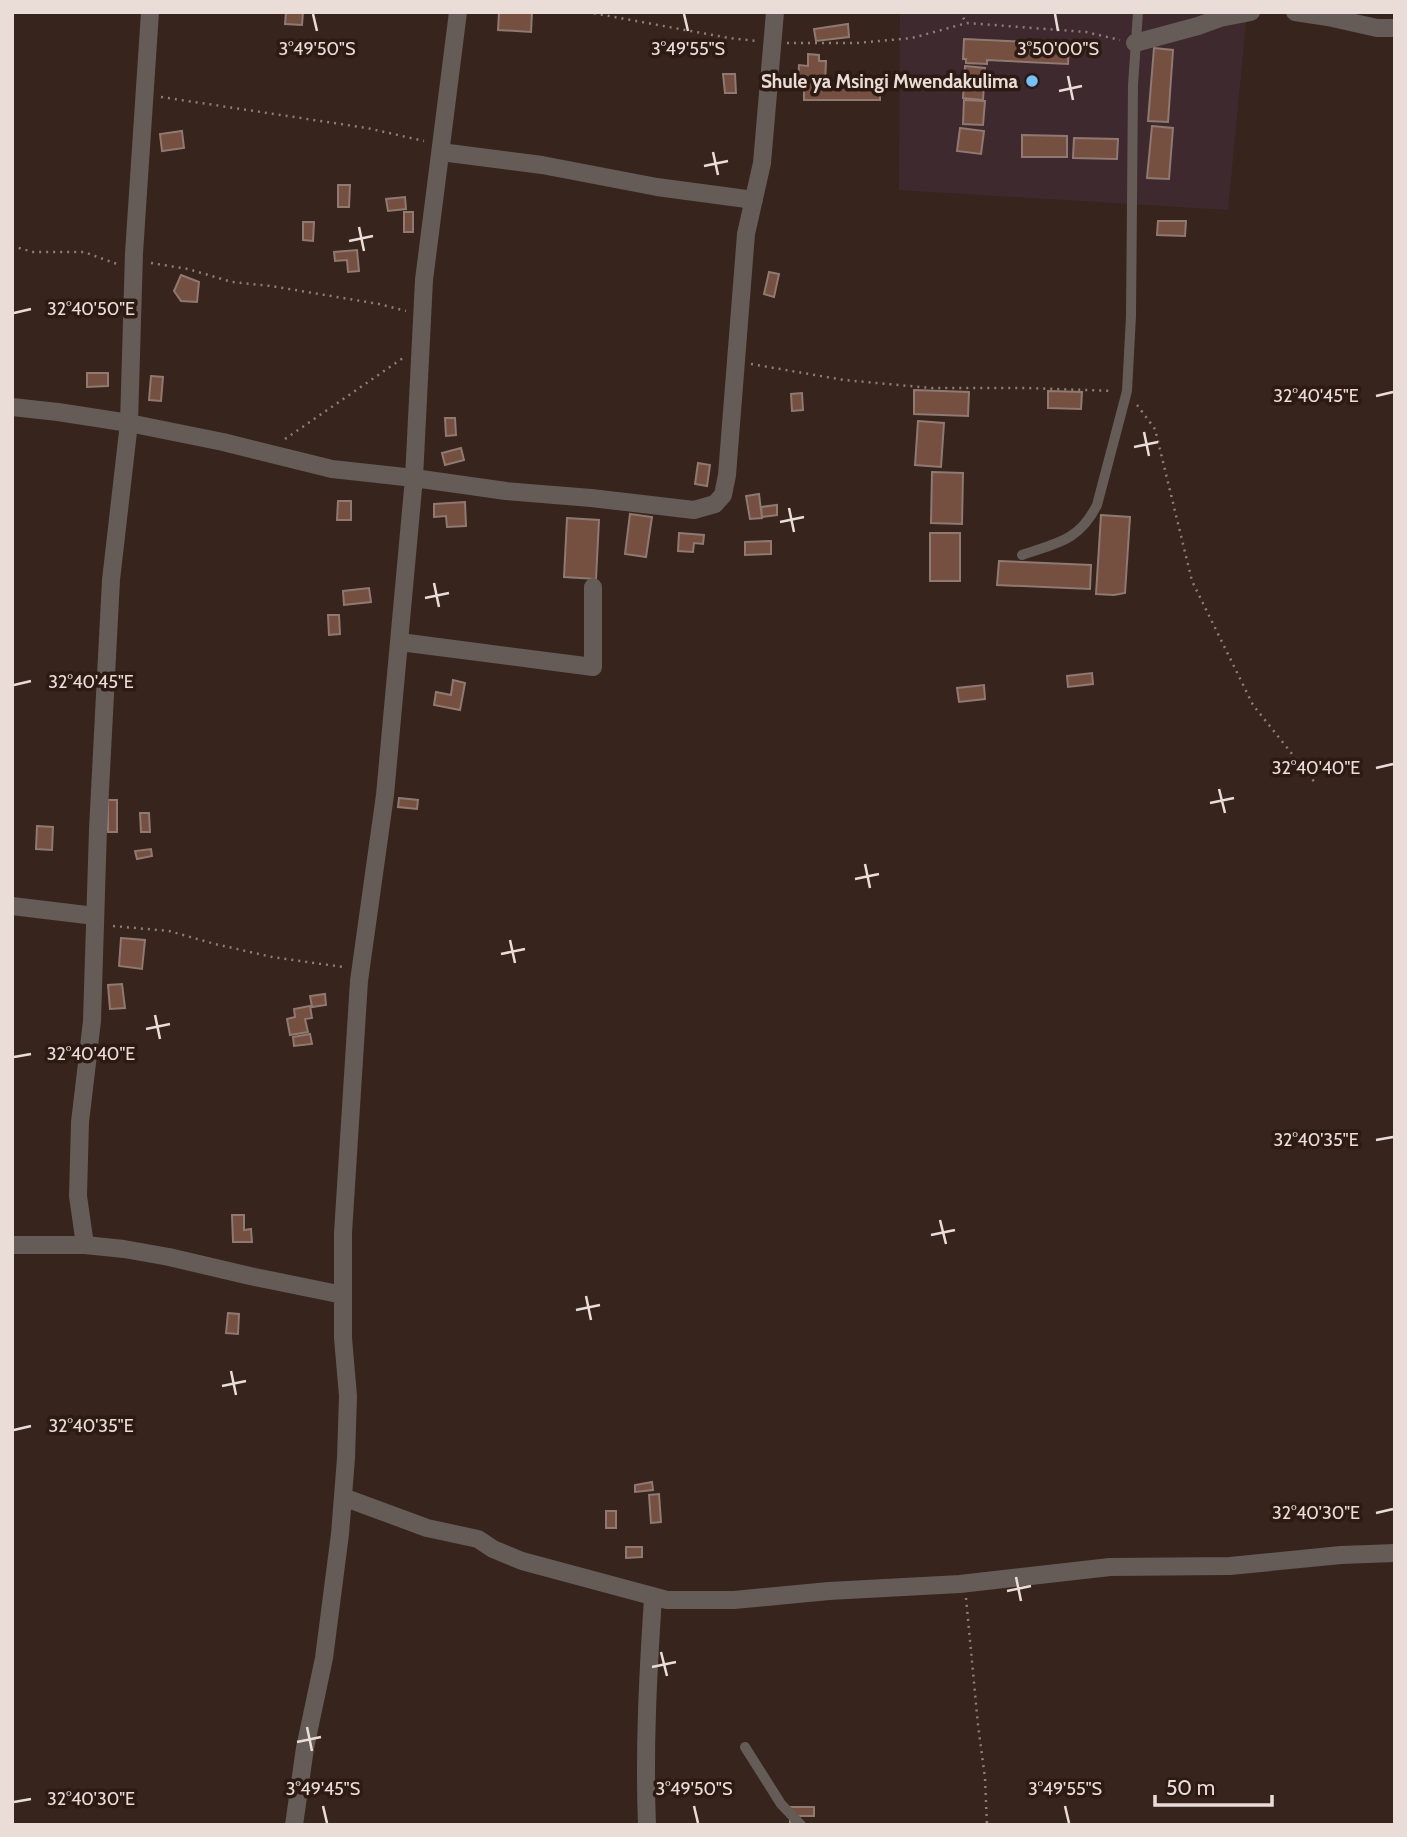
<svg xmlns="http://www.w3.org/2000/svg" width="1407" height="1837" viewBox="0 0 1407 1837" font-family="Cabin,sans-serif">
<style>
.education{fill:#3e2a2e}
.building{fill:#754f40;stroke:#8f7970;stroke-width:2}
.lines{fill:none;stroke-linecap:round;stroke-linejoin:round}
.path{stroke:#8d7e78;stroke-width:2.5;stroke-dasharray:2 5;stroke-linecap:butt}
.lane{stroke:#655b57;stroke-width:10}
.street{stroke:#655b57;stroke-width:18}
.ticks{fill:none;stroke:#eaddd8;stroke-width:2.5}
.poi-dot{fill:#75c0f6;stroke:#2c1a13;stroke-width:2.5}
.labels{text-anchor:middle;stroke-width:7;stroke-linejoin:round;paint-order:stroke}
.poi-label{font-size:19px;font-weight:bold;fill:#eaddd8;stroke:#2c1a13;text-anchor:end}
.ticks-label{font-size:18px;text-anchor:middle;fill:#eaddd8;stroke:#2c1a13;stroke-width:7;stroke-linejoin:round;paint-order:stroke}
</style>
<rect width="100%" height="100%" fill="#36241d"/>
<path class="education" d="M900 12H1247L1228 210 899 190Z"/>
<path class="building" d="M286 12H303L302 25 285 24Z
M499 12H532L531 32 498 30Z
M848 24 849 37 816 41 814 29Z
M964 39 1069 44 1068 64 987 60V64L966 63V59H963Z
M1154 48 1173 50 1168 122 1148 121Z
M808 54 819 55V61H826L825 83 798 81 799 65 808 66Z
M965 66 985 68 983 100 963 98Z
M723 74H735L736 93H725Z
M804 84H880V100H804Z
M964 100 985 101 983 125 963 124Z
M1152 126 1173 128 1169 179 1147 178Z
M960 128 984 131 981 154 957 151Z
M182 131 184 148 162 151 160 134Z
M1022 135 1067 136V157H1022Z
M1074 138 1118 139 1117 159 1073 158Z
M338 185H350L349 207H338Z
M405 197 406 209 388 211 386 199Z
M404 212H413V232H404Z
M1158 221H1186L1185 236 1157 235Z
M303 222H314L313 241 303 240Z
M357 250 359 271 348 272 347 260 335 261 334 252Z
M769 272 779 274 774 297 764 294Z
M181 275 199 282 197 302 181 301 174 291Z
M87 373H108V386L87 387Z
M151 376 163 377 161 401 149 400Z
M914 390 969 392 968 416 914 414Z
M1048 391 1082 392 1081 409 1048 408Z
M802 393 803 410 792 411 791 394Z
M445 418H455L456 435 446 436Z
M918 421 944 423 941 467 915 465Z
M461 448 464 460 445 465 442 453Z
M698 463 710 465 707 486 695 484Z
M932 472 963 473 962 524 931 523Z
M759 494 762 518 750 519 746 496Z
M338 501H351V520H337Z
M465 502 466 526 447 527 446 516 434 517V504Z
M777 505V515L762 517 761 507Z
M630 514 652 517 646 557 625 554Z
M1101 515 1130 517 1125 593 1114 595 1096 594Z
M567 518 599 520 596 579 564 577Z
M679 533 704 535 703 544 694 543 693 552 678 551Z
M930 533H960V581H930Z
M771 541V554L745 555V542Z
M999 561 1091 565 1090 589 997 585Z
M369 588 371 602 344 605 343 591Z
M328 615H339L340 634 329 635Z
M1092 673 1093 684 1068 687 1067 676Z
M453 680 465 683 460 710 434 705 436 692 451 695Z
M984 685 985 699 959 702 957 688Z
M399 798 418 800 417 809 398 807Z
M108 800H117V832H108Z
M140 813H149L150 832H141Z
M37 826 53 827 52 850 36 849Z
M151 849 152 856 137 859 135 851Z
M121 938 145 940 142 969 119 966Z
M122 984 125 1008 110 1009 108 985Z
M325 994 326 1005 312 1007 310 996Z
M310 1006 312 1018 305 1019 308 1032 290 1035 287 1019 295 1017 294 1009Z
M310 1034 312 1044 294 1046 293 1037Z
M232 1215H244V1230L251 1229 252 1242H233Z
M228 1313 239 1314 238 1334 226 1333Z
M652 1482 653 1490 635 1492V1485Z
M659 1494 661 1522 651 1523 649 1495Z
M606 1511H616V1528H606Z
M626 1547H642V1557L626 1558Z
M790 1807H814V1816H798V1825H790Z"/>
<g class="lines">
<path class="path" d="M587 12 729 38 756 41
M959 12 967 23
M787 43H857L912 38 967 23 1086 32 1120 40
M161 97 367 128 424 141
M12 246 33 252H84L117 264
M151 263 188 269 232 282 271 286 379 304 406 311
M751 364 844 380 931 388H1026L1113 391
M1137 405 1155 429 1192 581 1253 705 1316 784
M285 439 403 358
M113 926 169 931 215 944 272 957 343 967
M966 1598 978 1725 985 1778 987 1825"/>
<path class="lane" d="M1022 555C1057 543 1079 541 1097 505L1127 391 1131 316 1133 85 1138 12
M745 1747 781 1804 801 1825"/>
<path class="street" d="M1295 12 1328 17 1377 28H1395
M1135 43 1198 26 1220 18 1251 12
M441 152 542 165 657 187 754 200
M12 407 58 412 129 423 223 442 332 469 414 478 506 491 591 498 694 510 715 504 723 495 727 475 746 234 762 163 775 12
M400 642 593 667V587
M12 906 95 916
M12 1245H85L124 1249 169 1257 250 1276 343 1295
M85 1245 78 1196 80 1122 92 1021 98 829 111 580 129 423 134 253 150 12
M343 1497 427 1528 478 1539 493 1549 522 1561 667 1600H734L829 1591 960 1584 1110 1567 1230 1566 1341 1555 1395 1553
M294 1825 305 1748 324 1658 340 1534 346 1458 348 1396 343 1338V1233L359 981 385 795 414 478 424 280 458 12
M647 1825C644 1749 648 1674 653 1598"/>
</g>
<path class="ticks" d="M313 14 317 31M684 14 688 31M1055 14 1058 31M1068 76 1073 100M1059 91 1082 86M713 152 718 175M704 166 728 161M359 227 364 251M349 241 373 236M14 313 31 309M1376 396 1393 392M1144 432 1149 456M1134 447 1158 442M789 508 794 532M780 522 804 517M434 583 439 607M425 598 449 593M14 685 31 681M1376 768 1393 764M1219 789 1225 813M1210 803 1234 798M865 864 870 888M855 879 879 874M510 940 515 963M501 954 525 949M155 1015 160 1039M146 1029 170 1024M14 1057 31 1054M1376 1140 1393 1137M940 1220 946 1244M931 1235 955 1230M586 1296 591 1320M576 1310 600 1305M231 1371 236 1395M222 1386 246 1381M14 1430 31 1426M1376 1513 1393 1509M1016 1577 1021 1601M1007 1591 1031 1586M661 1652 667 1676M652 1667 676 1662M307 1727 312 1751M297 1742 321 1737M14 1802 31 1799M323 1806 327 1823M694 1806 698 1823M1065 1806 1069 1823"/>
<circle class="poi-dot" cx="1032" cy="81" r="7"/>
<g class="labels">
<g class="poi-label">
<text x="1018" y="88">Shule ya Msingi Mwendakulima</text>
</g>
</g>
<g class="ticks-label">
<text x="317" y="55">3°49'50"S</text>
<text x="688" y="55">3°49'55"S</text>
<text x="1058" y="55">3°50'00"S</text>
<text x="91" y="315">32°40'50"E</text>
<text x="1316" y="402">32°40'45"E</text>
<text x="91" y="688">32°40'45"E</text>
<text x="1316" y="774">32°40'40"E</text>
<text x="91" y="1060">32°40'40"E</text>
<text x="1316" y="1146">32°40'35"E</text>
<text x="91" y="1432">32°40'35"E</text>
<text x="1316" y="1519">32°40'30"E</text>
<text x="323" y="1795">3°49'45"S</text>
<text x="694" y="1795">3°49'50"S</text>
<text x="1065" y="1795">3°49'55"S</text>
<text x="91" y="1805">32°40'30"E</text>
</g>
<rect width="1407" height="1837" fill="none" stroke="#eaddd8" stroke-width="28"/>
<path d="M1155 1795v10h117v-10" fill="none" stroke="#eaddd8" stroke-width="3.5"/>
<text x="1166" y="1795" font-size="21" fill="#eaddd8" stroke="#2c1a13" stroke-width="5" paint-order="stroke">50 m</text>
</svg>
